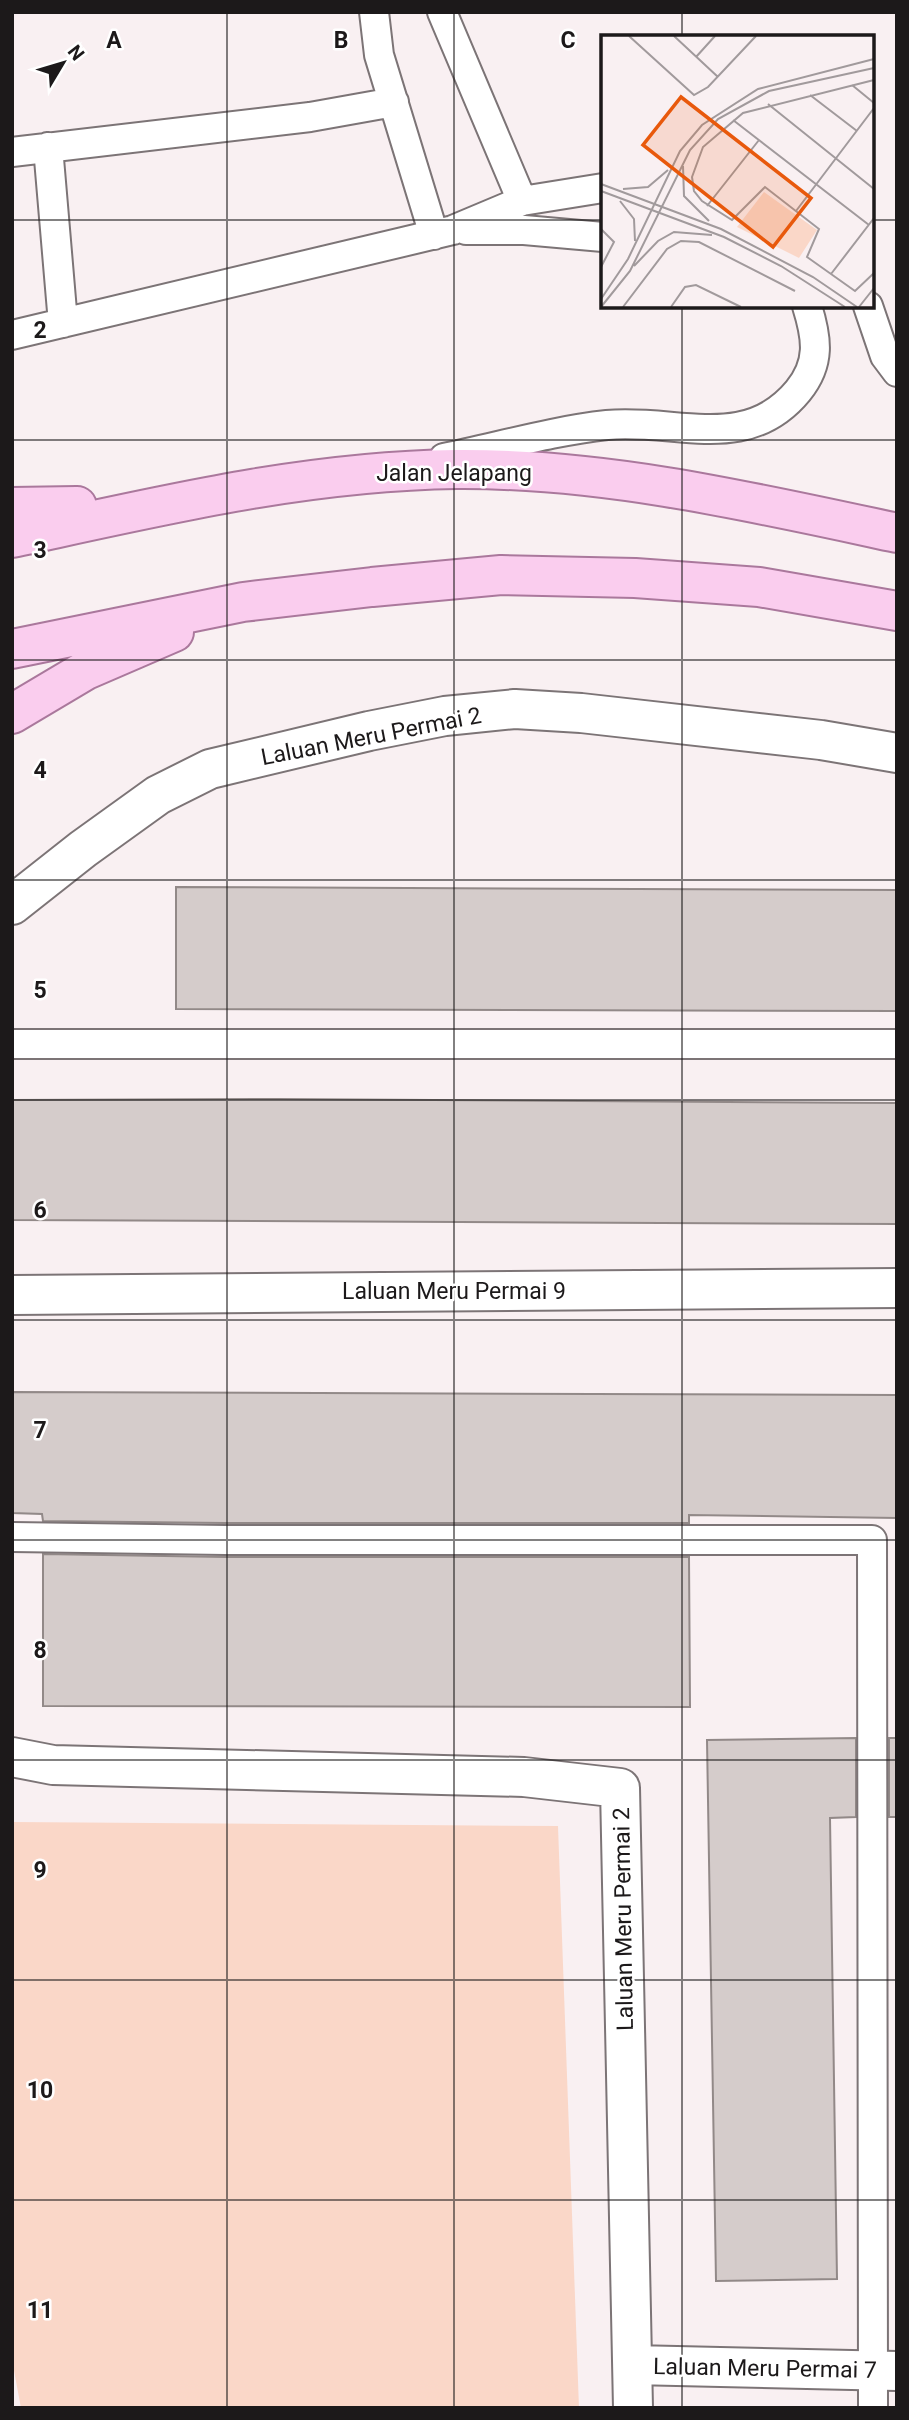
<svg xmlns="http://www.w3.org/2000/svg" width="909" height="2420" viewBox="0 0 909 2420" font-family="Roboto,sans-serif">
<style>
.green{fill:#fad7c8}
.building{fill:#d5cccb;stroke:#928988;stroke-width:2}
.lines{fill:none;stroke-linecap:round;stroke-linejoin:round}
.service-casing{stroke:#7c7476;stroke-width:32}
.minor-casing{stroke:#7c7476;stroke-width:42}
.primary-casing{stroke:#aa789c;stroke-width:42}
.service{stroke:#fff;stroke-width:28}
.minor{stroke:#fff;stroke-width:38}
.primary{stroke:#facdee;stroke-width:38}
.grid{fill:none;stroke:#1c191a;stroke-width:2;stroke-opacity:0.55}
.labels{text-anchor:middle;stroke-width:5;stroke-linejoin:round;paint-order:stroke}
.street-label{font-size:23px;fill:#1c191a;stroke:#fff}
.inset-road{fill:none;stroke:#a19a9c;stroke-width:2}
.view{fill:#e8590c;fill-opacity:0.15;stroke:#e8590c;stroke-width:3.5}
.inset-edge{fill:none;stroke:#1c191a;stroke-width:3.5}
.grid-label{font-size:23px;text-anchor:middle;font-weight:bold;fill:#1c191a;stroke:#fff;stroke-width:5;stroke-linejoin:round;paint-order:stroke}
</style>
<rect width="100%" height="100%" fill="#f9f0f2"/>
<path class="green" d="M12 1822 558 1826 579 2408H21L12 2360Z"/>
<path class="building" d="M176 887 897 890V1011L176 1009Z
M279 1099 897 1103V1224L12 1220V1100Z
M12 1392 897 1395V1518L689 1515V1523H225L43 1521 42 1514 12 1513Z
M43 1554 225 1557H689L690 1707 43 1706Z
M856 1738V1817L830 1818 837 2279 716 2281 707 1740Z
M889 1738H897V1817H889Z"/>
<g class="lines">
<defs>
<path id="service" d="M374 12 379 55 434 235
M442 12 522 201
M48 147 63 323
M12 152 310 117 394 102
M466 230H524L603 237
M868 306 885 356 897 372
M12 335 453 230 522 201 603 188
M444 458C498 447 552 431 607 425 676 418 746 454 798 391 821 363 817 338 807 306
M12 1044H897
M12 1537 225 1540H872L873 2408"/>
<path id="minor" d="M12 905 83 849 158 795 210 769 369 731 445 716 515 709 581 713 821 740 897 753
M12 1295 897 1288
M12 1757 53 1765 524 1777 620 1788 633 2408
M633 2365 897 2371"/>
<path id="primary" d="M12 507 77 506
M12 538C160 506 304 471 457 469 605 468 753 502 897 533
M12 649 243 602 372 587 501 575 635 578 759 587 897 611
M12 714 86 670 174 632"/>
</defs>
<use href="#service" class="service-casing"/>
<use href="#minor" class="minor-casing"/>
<use href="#primary" class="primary-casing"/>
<use href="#service" class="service"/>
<use href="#minor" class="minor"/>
<use href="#primary" class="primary"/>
</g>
<path class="grid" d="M227 12V2408M454 12V2408M682 12V37M12 220H603M872 220H897M682 306V2408M12 440H897M12 660H897M12 880H897M12 1100H897M12 1320H897M12 1540H897M12 1760H897M12 1980H897M12 2200H897"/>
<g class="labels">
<g class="street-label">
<text x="454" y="481">Jalan Jelapang</text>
<text transform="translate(371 736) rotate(-11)" y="8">Laluan Meru Permai 2</text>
<text x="454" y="1299">Laluan Meru Permai 9</text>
<text transform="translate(623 1919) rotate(-91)" y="8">Laluan Meru Permai 2</text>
<text transform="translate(765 2368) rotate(1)" y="8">Laluan Meru Permai 7</text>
</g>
</g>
<g transform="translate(601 35)">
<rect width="273" height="273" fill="#f9f0f2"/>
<path d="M163 157 216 195 198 223 136 192Z" fill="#fad7c8"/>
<path class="inset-road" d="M28 1 93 60 107 52 155 1M73 1 117 42M95 22 114 1M273 45 142 78 102 112 91 142 93 156 101 166 131 185 164 152 218 194 206 222 254 256 273 238M251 50 273 68M209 60 256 96M167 69 273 154M132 85 268 190M82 131 83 161 108 186M0 149 120 194 212 242 256 272M22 154 47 152 67 135M0 156 123 202 180 231 244 272M19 166 33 184 34 206M106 171 158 105M195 176 273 73M0 194 13 207 0 232M33 231 57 206 73 197 111 200M230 239 273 183M0 264 27 224 79 116 101 90 157 54 273 24M0 272 29 236 89 115 117 84 168 56 273 33M22 272 66 214 80 206 98 207 194 256M70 272 84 252 95 250 140 272M258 272 273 253"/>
<path class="view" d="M80 62 210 163 172 212 42 110Z"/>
<rect width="273" height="273" class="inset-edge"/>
</g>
<g class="grid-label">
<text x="114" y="48">A</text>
<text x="341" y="48">B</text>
<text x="568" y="48">C</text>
<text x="40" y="338">2</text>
<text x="40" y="558">3</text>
<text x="40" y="778">4</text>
<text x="40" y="998">5</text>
<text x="40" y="1218">6</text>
<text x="40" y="1438">7</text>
<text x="40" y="1658">8</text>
<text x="40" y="1878">9</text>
<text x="40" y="2098">10</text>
<text x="40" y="2318">11</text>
</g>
<rect width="909" height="2420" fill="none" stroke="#1c191a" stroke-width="28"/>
<g transform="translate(63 63) rotate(52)" stroke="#ffffff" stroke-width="5" paint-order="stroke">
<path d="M0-5L12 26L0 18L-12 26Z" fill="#1c191a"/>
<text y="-10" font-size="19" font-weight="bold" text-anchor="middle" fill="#1c191a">N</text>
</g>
</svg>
